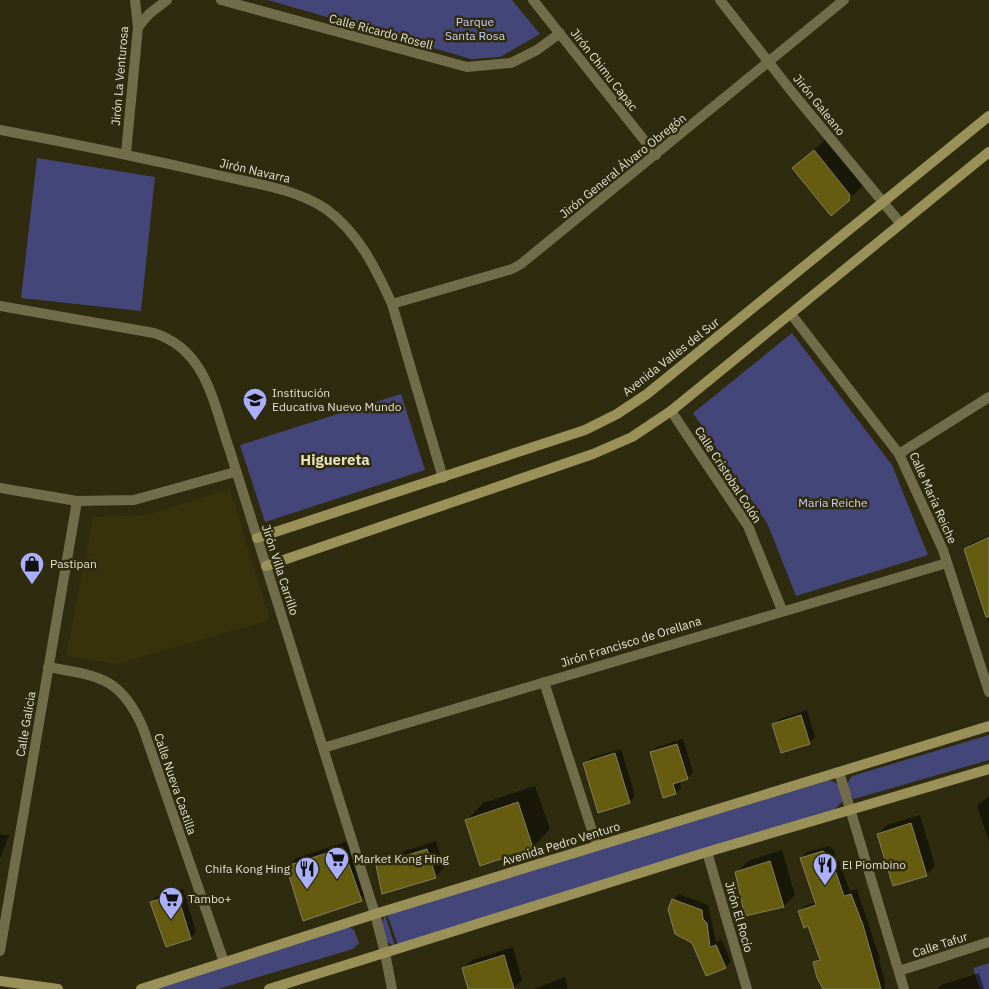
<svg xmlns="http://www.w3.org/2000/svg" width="989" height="989" viewBox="0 0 989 989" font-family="'IBM Plex Sans',sans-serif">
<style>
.built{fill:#37320c}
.green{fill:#44467a}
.shadow{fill:#0007}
.building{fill:#665c10;stroke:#827e5f}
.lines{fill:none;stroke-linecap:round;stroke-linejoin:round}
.street{stroke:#716c49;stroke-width:10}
.secondary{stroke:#999158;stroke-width:10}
.labels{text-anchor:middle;stroke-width:5;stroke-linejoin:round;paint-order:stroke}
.park-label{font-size:12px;fill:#ccd1fa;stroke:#2f2b0e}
.street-label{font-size:12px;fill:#e3e1d0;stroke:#2f2b0e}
.poi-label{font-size:12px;fill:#e3e1d0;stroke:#2f2b0e;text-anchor:start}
.quarter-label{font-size:15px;font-weight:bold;fill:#e6e2c0;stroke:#2f2b0e}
</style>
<rect width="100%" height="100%" fill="#2f2b0e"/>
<path class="built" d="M230 489 270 620 117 664 66 656 93 517 146 515Z"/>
<path class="green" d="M268 0H512L540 34 500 57 471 59Z
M37 158 155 177 141 311 21 298Z
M792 333 892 465 928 555 796 596 768 525 693 413Z
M401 394 425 470 265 522 240 445Z
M989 735V760L854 799 847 794 845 787 852 776Z
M830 780 841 786 843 801 834 810 398 945 387 914Z
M385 915 395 946 387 942 381 925Z
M349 927 354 930 359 943 353 949 218 989H152Z
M989 963V989H980L973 968Z"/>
<path class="shadow" d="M832 134 866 183 848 200 793 168Z
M989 535V623L966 550 971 544Z
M807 710 815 737 809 743 774 724 780 719Z
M683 739 693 772 687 778 679 780 681 788 675 793 651 752 657 747Z
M621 749 635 796 629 802 584 764 590 758Z
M535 786 550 829 533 847 481 864 466 821 483 803Z
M989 796V842L977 806Z
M920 815 935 866 926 875 879 834 887 825Z
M0 835H9L0 859Z
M352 840 370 891 361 900 287 867 296 858Z
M436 841 444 868 435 877 378 866 387 857Z
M829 846 835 852V861H839L850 891 857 889 880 959 879 961 885 981V989H825L814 962 820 957 809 925 799 912 805 906 816 902 801 858 807 852Z
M782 850 795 895 784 906 736 873 748 861Z
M183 889 196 932 191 938 152 902 157 896Z
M679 894 708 905 716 942 722 940 731 962 725 967 673 900Z
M513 947 522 980 514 988 470 989 464 968 472 960Z
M979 973 984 989H937L941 985Z
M565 977 568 989H534Z"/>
<path class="building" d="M814 150 850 195 849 201 831 216 792 168Z
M989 537V617H986L964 549Z
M801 715 810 744 781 753 772 724Z
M677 744 688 779 673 784 676 794 663 798 650 752Z
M615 753 630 803 598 813 583 763Z
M518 802 533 848 480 866 465 820Z
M911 823 927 876 893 886 877 834Z
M343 848 362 901 303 921 286 866Z
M427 849 436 878 382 894 376 865Z
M823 851 830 858V866L834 867 844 896 851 894 863 925 881 989H823L817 978 813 962 820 960 808 926 804 928 798 911 816 905 800 858Z
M770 861 784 907 745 916 735 872Z
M177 894 191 939 166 947 150 902Z
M672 899 702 910 703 919 707 923 710 947 716 945 726 968 706 976 692 943 675 934 668 909Z
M504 955 514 989H468L462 968Z"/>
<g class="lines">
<path class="street" d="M221 0 467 67 511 63 537 50 560 33
M533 0 656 155
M720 0 792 92 901 224
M138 27 149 14 167 0
M0 130C75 144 148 159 222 176 257 184 296 189 326 209 359 233 376 269 392 304L443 478
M126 153 138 27 135 0
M392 304 512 269 521 264 844 0
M0 306 154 333C207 350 213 403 230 451L375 914 385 953 392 989
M791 314 899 454 943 550 989 692
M671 411 748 526 782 610
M899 454 989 397
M0 488 77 501 134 500 235 472
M48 667C99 676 121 677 143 728L224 962
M544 682 597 846
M323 748 947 563
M839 772 904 989
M707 852 747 989
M0 951 77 501
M899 971 989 942"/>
<path class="secondary" d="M257 538 585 430 617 414 647 394 989 116
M266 566 593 454 632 437 671 411 989 152
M0 981 58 989
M141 989 375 914 989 726
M269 989 707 852 989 769"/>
</g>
<defs>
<symbol id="school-pin" viewBox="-11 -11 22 30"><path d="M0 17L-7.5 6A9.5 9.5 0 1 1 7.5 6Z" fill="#aab0fb" stroke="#2f2b0e"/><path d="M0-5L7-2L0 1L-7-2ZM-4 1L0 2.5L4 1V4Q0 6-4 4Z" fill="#111"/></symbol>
<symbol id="shop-pin" viewBox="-11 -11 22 30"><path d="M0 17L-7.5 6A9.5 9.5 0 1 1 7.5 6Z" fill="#aab0fb" stroke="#2f2b0e"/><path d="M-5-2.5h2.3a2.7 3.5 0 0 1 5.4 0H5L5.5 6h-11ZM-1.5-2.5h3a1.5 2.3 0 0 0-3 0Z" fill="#111"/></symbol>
<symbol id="supermarket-pin" viewBox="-11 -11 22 30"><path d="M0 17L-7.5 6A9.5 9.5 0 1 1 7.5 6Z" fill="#aab0fb" stroke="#2f2b0e"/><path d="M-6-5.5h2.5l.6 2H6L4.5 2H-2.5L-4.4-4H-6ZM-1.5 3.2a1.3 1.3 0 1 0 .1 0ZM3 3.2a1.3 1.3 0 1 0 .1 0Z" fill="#111"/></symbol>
<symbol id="restaurant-pin" viewBox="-11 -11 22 30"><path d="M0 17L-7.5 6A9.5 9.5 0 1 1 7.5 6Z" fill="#aab0fb" stroke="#2f2b0e"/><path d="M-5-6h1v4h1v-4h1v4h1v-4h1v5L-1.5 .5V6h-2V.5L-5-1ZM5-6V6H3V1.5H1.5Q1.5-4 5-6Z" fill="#111"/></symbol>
</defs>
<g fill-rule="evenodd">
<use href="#school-pin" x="241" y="386" width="28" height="38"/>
<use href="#shop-pin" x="18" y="550" width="28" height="38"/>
<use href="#supermarket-pin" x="323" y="845" width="28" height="38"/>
<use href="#restaurant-pin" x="811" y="851" width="28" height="38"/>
<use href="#restaurant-pin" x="293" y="855" width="28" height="38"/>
<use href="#supermarket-pin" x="157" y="885" width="28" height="38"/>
</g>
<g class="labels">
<g class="park-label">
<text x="475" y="26">Parque<tspan x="475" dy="14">Santa Rosa</tspan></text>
<text x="833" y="507">Maria Reiche</text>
</g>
<g class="street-label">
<text transform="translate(381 32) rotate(15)" y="4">Calle Ricardo Rosell</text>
<text transform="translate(604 70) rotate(52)" y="4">Jirón Chimu Capac</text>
<text transform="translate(120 76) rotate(-85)" y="4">Jirón La Venturosa</text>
<text transform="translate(819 105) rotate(51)" y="4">Jirón Galeano</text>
<text transform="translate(623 166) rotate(-39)" y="4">Jirón General Álvaro Obregón</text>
<text transform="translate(255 171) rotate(13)" y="4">Jirón Navarra</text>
<text transform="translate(671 357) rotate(-38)" y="4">Avenida Valles del Sur</text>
<text transform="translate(728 475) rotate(57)" y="4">Calle Cristobal Colón</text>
<text transform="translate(933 498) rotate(66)" y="4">Calle María Reiche</text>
<text transform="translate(280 570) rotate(72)" y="4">Jirón Villa Carrillo</text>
<text transform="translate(631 642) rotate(-17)" y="4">Jirón Francisco de Orellana</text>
<text transform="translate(26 724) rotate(-80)" y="4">Calle Galicia</text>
<text transform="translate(175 784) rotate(71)" y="4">Calle Nueva Castilla</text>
<text transform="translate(561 844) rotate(-17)" y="4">Avenida Pedro Venturo</text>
<text transform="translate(739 917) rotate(74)" y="4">Jirón El Rocío</text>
<text transform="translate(940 945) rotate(-18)" y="4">Calle Tafur</text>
</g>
<g class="poi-label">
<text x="272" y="397">Institución<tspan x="272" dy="14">Educativa Nuevo Mundo</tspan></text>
<text x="50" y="568">Pastipan</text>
<text x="354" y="863">Market Kong Hing</text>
<text x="842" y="869">El Piombino</text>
<text x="290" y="873" text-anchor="end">Chifa Kong Hing</text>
<text x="188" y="903">Tambo+</text>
</g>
<g class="quarter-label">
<text x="335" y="465">Higuereta</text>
</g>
</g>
</svg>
